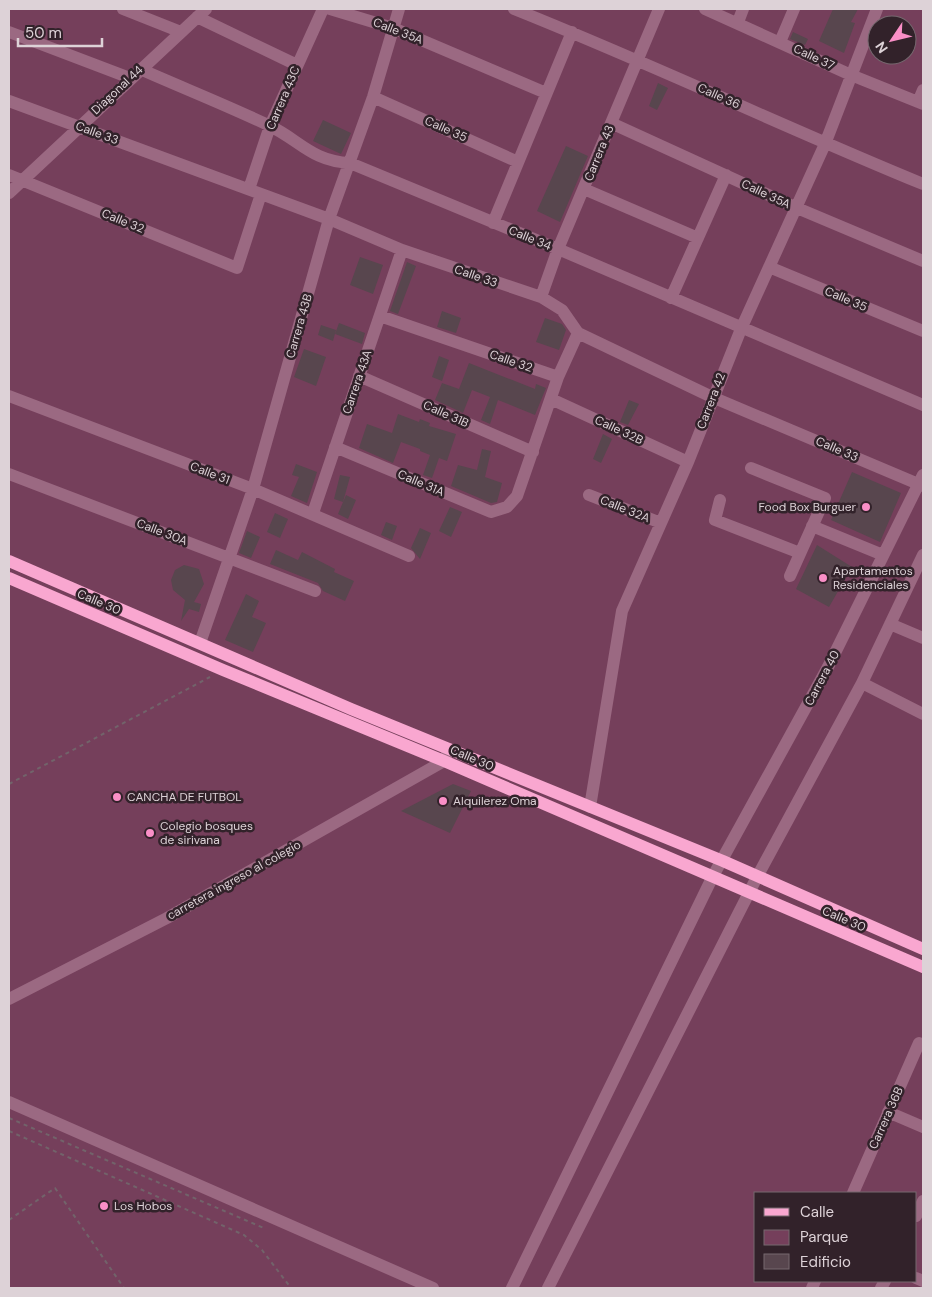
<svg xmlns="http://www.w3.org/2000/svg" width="932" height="1297" viewBox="0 0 932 1297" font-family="'DM Sans',sans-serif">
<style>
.green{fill:#753f5b;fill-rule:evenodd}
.building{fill:#58464e}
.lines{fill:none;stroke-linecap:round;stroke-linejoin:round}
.path{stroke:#72636a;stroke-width:2;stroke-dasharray:4 4;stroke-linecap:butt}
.minor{stroke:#9b6982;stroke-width:12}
.major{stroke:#f9a7d0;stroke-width:12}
.poi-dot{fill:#fa8fc7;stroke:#32222a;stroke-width:2}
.labels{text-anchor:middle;stroke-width:5;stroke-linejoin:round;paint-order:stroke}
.street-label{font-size:12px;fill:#ddd2d7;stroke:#32222a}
.poi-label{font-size:12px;fill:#ddd2d7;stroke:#32222a;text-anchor:start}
</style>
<rect width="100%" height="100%" fill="#3d2c34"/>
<path class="green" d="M9 9H923V1288H9ZM877 25H907V55H877ZM756 1193H916V1281H756Z"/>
<path class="building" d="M833 9H858L851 22 855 23 844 53 819 41Z
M793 32 808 39 805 45 790 39Z
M658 83 668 88 657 110 649 106Z
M323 120 351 133 341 154 313 141Z
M566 146 588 156 560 222 537 211Z
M360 257 383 265 373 294 350 285Z
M407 262 416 266 398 314 390 311Z
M442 311 461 318 456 333 437 327Z
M545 318 562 324 566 330 559 350 536 342Z
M339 323 365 333 362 344 335 334Z
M321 325 336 330 333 341 318 335Z
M304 349 326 357 316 386 294 377Z
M439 356 449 360 442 381 432 377Z
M469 363 535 389 536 384 546 388 535 415 498 400 490 424 481 420 490 397 472 390 463 413 435 400 442 383 459 389Z
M629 400 639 404 628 425 620 422Z
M398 414 419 422 420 419 430 423 429 426 456 434 447 461 439 458 432 478 423 475 430 455 420 451V449L401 442 393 463 359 448 367 424 392 433Z
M603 434 612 439 601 463 593 459Z
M482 449 491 451 485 477 502 483 497 502 491 503 451 486 458 465 477 470Z
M296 464 317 472 307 503 291 496 299 477 292 475Z
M852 472 901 493 880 542 831 520Z
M340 475 350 477 343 502 334 499Z
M346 495 356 500 348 519 338 514Z
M450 507 462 512 451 537 439 531Z
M275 513 288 519 280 538 267 532Z
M386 522 397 526 392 540 381 535Z
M420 528 431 533 420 559 411 548Z
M247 531 260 537 251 558 239 553Z
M817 545 852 567 829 607 796 589Z
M276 550 298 560 302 552 335 569 334 572 354 581 345 601 323 591 318 583 270 564Z
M184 565 199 569 204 584 194 602 201 604 199 612 189 609 181 621 185 600 173 590 171 580 175 570Z
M246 594 259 601 252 617 266 623 253 652 225 640Z
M453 784 471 791 450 833 401 811Z"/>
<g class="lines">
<path class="path" d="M9 784 210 677
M9 1118 266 1229
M9 1131 244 1235 262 1250 291 1288
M9 1220 55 1188 124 1288"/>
<path class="minor" d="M123 9 181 32
M330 9 393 28 546 93
M514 9C652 64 786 128 923 184
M705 9 851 75 923 104
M197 17 297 65
M738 22 743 9
M9 32 130 78
M780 42 794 9
M140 69C183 88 226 105 268 125 300 140 311 161 350 163L558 249 923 405
M373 97 518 162
M9 101 329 219 402 250 541 297 562 310 578 333 712 397 923 486
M918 102 923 90
M611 123 797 208 923 261
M9 175 237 268 261 194
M249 189 270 126 323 9
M584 189 698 238
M9 193 206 9
M493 223 572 32
M769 267 923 331
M541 297 558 249 659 9
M671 298 726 175
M380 316 558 377
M359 376 533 452
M9 396 253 489 409 556
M551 399 688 462
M335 447 491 512 507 507 517 496 558 377 578 333
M751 468 825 498 790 576
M9 474 315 591
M589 495 661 523
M720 500 715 520 800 553
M313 513 402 250
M812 526 883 555
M890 624 923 638
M200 643 253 489 329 219 373 97 399 9
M862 683 923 714
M590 807 622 611 688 462 741 329 825 144 877 9
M9 999 167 918 444 761 449 749
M9 1102 433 1288
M888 1112 923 1127
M853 1193 919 1043 923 1045
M916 1216 923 1201
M916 1278 923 1281
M512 1288 713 876 828 667 923 475
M548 1288 757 877 862 683 923 555
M812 1288 815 1281
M881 1288 885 1281"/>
<path class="major" d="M9 561 351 709 723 861 923 949
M9 578 223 670 444 761 923 967"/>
</g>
<g class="poi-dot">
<circle cx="866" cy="507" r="5"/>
<circle cx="823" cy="578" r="5"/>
<circle cx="117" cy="797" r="5"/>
<circle cx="443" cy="801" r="5"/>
<circle cx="150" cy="833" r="5"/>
<circle cx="104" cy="1206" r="5"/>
</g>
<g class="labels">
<g class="street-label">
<text transform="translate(398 31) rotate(21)" y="4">Calle 35A</text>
<text transform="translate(814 57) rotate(25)" y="4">Calle 37</text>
<text transform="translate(117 90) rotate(-43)" y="4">Diagonal 44</text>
<text transform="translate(719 96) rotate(24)" y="4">Calle 36</text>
<text transform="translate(283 98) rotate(-67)" y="4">Carrera 43C</text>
<text transform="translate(446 129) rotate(24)" y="4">Calle 35</text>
<text transform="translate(97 133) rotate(20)" y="4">Calle 33</text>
<text transform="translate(599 153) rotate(-68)" y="4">Carrera 43</text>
<text transform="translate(766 194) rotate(25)" y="4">Calle 35A</text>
<text transform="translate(123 221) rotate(22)" y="4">Calle 32</text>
<text transform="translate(530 238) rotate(22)" y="4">Calle 34</text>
<text transform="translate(476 276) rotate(19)" y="4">Calle 33</text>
<text transform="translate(846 299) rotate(23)" y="4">Calle 35</text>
<text transform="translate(299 326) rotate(-74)" y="4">Carrera 43B</text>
<text transform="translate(511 361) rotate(19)" y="4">Calle 32</text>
<text transform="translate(357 382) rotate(-71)" y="4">Carrera 43A</text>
<text transform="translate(711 401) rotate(-69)" y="4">Carrera 42</text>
<text transform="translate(446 414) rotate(24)" y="4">Calle 31B</text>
<text transform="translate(619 430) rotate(25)" y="4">Calle 32B</text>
<text transform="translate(837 449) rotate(23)" y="4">Calle 33</text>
<text transform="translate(210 473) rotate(21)" y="4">Calle 31</text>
<text transform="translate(421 483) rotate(23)" y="4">Calle 31A</text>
<text transform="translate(625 509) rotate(22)" y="4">Calle 32A</text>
<text transform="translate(162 532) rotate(21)" y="4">Calle 30A</text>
<text transform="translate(99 602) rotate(23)" y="4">Calle 30</text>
<text transform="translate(822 678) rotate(-62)" y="4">Carrera 40</text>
<text transform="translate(472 758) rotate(23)" y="4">Calle 30</text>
<text transform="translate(234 880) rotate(-29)" y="4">carretera ingreso al colegio</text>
<text transform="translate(844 919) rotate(23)" y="4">Calle 30</text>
<text transform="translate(886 1118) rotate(-66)" y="4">Carrera 36B</text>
</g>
<g class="poi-label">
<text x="856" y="511" text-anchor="end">Food Box Burguer</text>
<text x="833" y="575">Apartamentos<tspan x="833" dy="14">Residenciales</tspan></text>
<text x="127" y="801">CANCHA DE FUTBOL</text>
<text x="453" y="805">Alquilerez Oma</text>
<text x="160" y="830">Colegio bosques<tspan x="160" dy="14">de sirivana</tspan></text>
<text x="114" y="1210">Los Hobos</text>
</g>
</g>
<rect width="932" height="1297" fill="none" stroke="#ddd2d7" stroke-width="20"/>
<rect x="754" y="1192" width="162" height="90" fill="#32222a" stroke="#76686f"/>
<rect x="764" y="1208" width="25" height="8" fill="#f9a7d0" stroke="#76686f"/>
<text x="800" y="1217" font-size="15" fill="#ddd2d7">Calle</text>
<rect x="764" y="1230" width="25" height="15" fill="#753f5b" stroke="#76686f"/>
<text x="800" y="1242" font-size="15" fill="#ddd2d7">Parque</text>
<rect x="764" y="1254" width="25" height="15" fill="#58464e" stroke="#76686f"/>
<text x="800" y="1267" font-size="15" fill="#ddd2d7">Edificio</text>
<g transform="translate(892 40) rotate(235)"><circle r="24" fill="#32222a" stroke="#76686f"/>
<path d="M0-4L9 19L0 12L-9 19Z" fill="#fa8fc7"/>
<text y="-8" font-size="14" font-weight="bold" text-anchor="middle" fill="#ddd2d7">N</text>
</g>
<path d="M18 38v8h84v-8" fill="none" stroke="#ddd2d7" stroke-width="2.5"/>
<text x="25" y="38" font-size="15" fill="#ddd2d7" stroke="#32222a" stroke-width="4" paint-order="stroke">50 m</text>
</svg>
